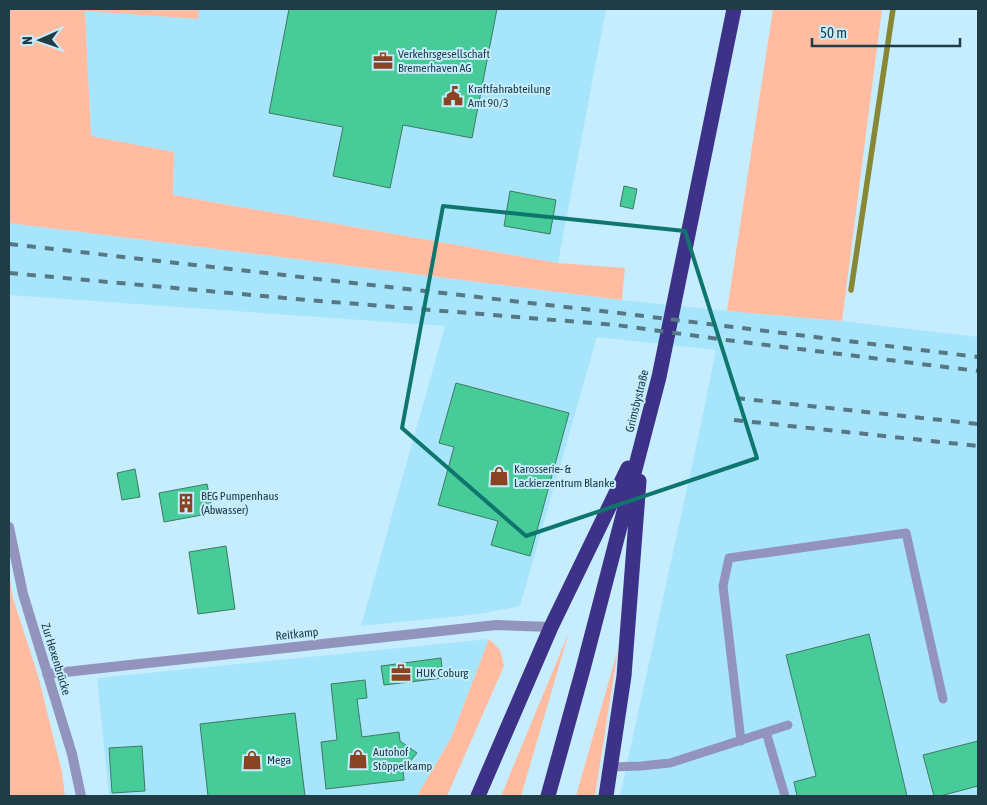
<svg xmlns="http://www.w3.org/2000/svg" width="987" height="805" viewBox="0 0 987 805" font-family="'Asap Condensed',sans-serif">
<style>
.built{fill:#a7e5fd}
.green{fill:#ffbca1}
.lines{fill:none;stroke-linecap:round;stroke-linejoin:round}
.stream{stroke:#878735;stroke-width:5.5}
.building{fill:#47cb98;stroke:#3d7b61}
.lane{stroke:#9394be;stroke-width:9}
.street{stroke:#9394be;stroke-width:10}
.highway{stroke:#3d3287;stroke-width:15}
.rail{stroke:#567783;stroke-width:4;stroke-dasharray:9 9;stroke-linecap:butt}
.marked{fill:none;stroke:#0f766e;stroke-width:4;stroke-linejoin:round}
.labels{text-anchor:middle;stroke-width:4;stroke-linejoin:round;paint-order:stroke}
.poi-label{font-size:12px;fill:#203d47;stroke:#c6edfd;text-anchor:start}
.street-label{font-size:12px;fill:#203d47;stroke:#c6edfd}
</style>
<rect width="100%" height="100%" fill="#c6edfd"/>
<path class="built" d="M199 9H606L558 263 173 195 174 152 91 137 85 10 197 19Z
M9 223 622 300 727 311 842 321 978 337V796H620L699 433 716 350 597 337 520 606 479 614 361 626 445 326 9 295Z
M489 639 451 738 417 796H109L97 678Z"/>
<path class="green" d="M9 9H199L198 19 85 11 91 136 174 152 173 195 558 263 625 268 622 300 9 223Z
M773 9H882L842 321 727 311Z
M9 574 13 598 39 679 62 772 65 796H9Z
M569 632 521 796H501Z
M489 639 500 650 504 666 447 796H417L451 738Z
M618 649 595 796H576Z"/>
<g class="lines">
<path class="stream" d="M851 290 893 9"/>
</g>
<path class="building" d="M289 9H497L472 138 403 125 390 188 333 176 343 127 269 113Z
M624 186 637 189 633 209 620 206Z
M510 191 556 200 550 234 504 226Z
M456 383 569 413 530 556 491 545 498 521 438 505 454 447 439 443Z
M135 469 140 497 122 500 117 473Z
M207 484 213 513 164 522 159 493Z
M226 546 235 609 198 614 189 552Z
M869 634 907 796H797L794 782 816 776 786 655Z
M441 658 443 678 384 685 381 666Z
M365 680 367 698 357 699 362 737 399 732 400 741 417 753 403 770 404 780 326 789 321 742 337 740 331 684Z
M295 713 305 796H208L200 724Z
M978 741V786L940 796H934L923 755Z
M142 746 145 791 112 793 109 748Z"/>
<g class="lines">
<path class="lane" d="M766 732 785 796
M741 741 723 586 729 558 906 533 943 699
M611 767 641 766 670 763 788 725"/>
<path class="street" d="M9 527 23 594 72 754 81 796
M47 674 496 625 551 627"/>
<path class="highway" d="M478 796 551 627 628 468
M548 796 583 669 659 377 734 9
M606 796 624 676 639 481"/>
<path class="rail" d="M9 244 619 313 978 357
M9 273 296 299 616 325 726 340 978 371
M736 398 978 424
M734 420 978 446"/>
</g>
<path class="marked" d="M443 206 685 231 757 458 526 536 402 428Z"/>
<defs>
<symbol id="office-bare" viewBox="-9 -9 18 18"><path d="M-6-3h4V-5.5h4V-3h4V5H-6ZM-1-4.5V-3h2v-1.5ZM-6 0V1H6V0Z" fill="#8b4423" stroke="#c6edfd" stroke-width="2.5" paint-order="stroke"/></symbol>
<symbol id="civic-bare" viewBox="-9 -9 18 18"><path d="M-.6-6.5H3V-4.5H.6V-3L4-1V1h2V6H-6V1h2V-1L-.6-3ZM-1.2 2.5V6h2.4V2.5Z" fill="#8b4423" stroke="#c6edfd" stroke-width="2.5" paint-order="stroke"/></symbol>
<symbol id="shop-bare" viewBox="-9 -9 18 18"><path d="M-5-2.5h2.3a2.7 3.5 0 0 1 5.4 0H5L5.5 6h-11ZM-1.5-2.5h3a1.5 2.3 0 0 0-3 0Z" fill="#8b4423" stroke="#c6edfd" stroke-width="2.5" paint-order="stroke"/></symbol>
<symbol id="building-bare" viewBox="-9 -9 18 18"><path d="M-4-6H4V6H1V3H-1V6H-4ZM-2.5-4.3h1.7v1.8h-1.7ZM.8-4.3h1.7v1.8H.8ZM-2.5-1h1.7V.8h-1.7ZM.8-1h1.7V.8H.8Z" fill="#8b4423" stroke="#c6edfd" stroke-width="2.5" paint-order="stroke"/></symbol>
</defs>
<g fill-rule="evenodd">
<use href="#office-bare" x="369" y="47" width="28" height="28"/>
<use href="#civic-bare" x="439" y="82" width="28" height="28"/>
<use href="#shop-bare" x="485" y="462" width="28" height="28"/>
<use href="#building-bare" x="172" y="489" width="28" height="28"/>
<use href="#office-bare" x="387" y="659" width="28" height="28"/>
<use href="#shop-bare" x="344" y="745" width="28" height="28"/>
<use href="#shop-bare" x="238" y="746" width="28" height="28"/>
</g>
<g class="labels">
<g class="poi-label">
<text x="398" y="58">Verkehrsgesellschaft<tspan x="398" dy="14">Bremerhaven AG</tspan></text>
<text x="468" y="93">Kraftfahrabteilung<tspan x="468" dy="14">Amt 90/3</tspan></text>
<text x="514" y="473">Karosserie- &amp;<tspan x="514" dy="14">Lackierzentrum Blanke</tspan></text>
<text x="201" y="500">BEG Pumpenhaus<tspan x="201" dy="14">(Abwasser)</tspan></text>
<text x="416" y="677">HUK Coburg</text>
<text x="373" y="756">Autohof<tspan x="373" dy="14">Stöppelkamp</tspan></text>
<text x="267" y="764">Mega</text>
</g>
<g class="street-label">
<text transform="translate(637 401) rotate(-76)" y="4">Grimsbystraße</text>
<text transform="translate(297 634) rotate(-6)" y="4">Reitkamp</text>
<text transform="translate(56 659) rotate(73)" y="4">Zur Hexenbrücke</text>
</g>
</g>
<rect width="987" height="805" fill="none" stroke="#203d47" stroke-width="20"/>
<g transform="translate(40 40) rotate(268)" stroke="#c6edfd" stroke-width="4" paint-order="stroke">
<path d="M0-4L9 19L0 12L-9 19Z" fill="#203d47"/>
<text y="-8" font-size="14" font-weight="bold" text-anchor="middle" fill="#203d47">N</text>
</g>
<path d="M812 38v8h148v-8" fill="none" stroke="#203d47" stroke-width="2.5"/>
<text x="820" y="38" font-size="15" fill="#203d47" stroke="#c6edfd" stroke-width="4" paint-order="stroke">50 m</text>
</svg>
